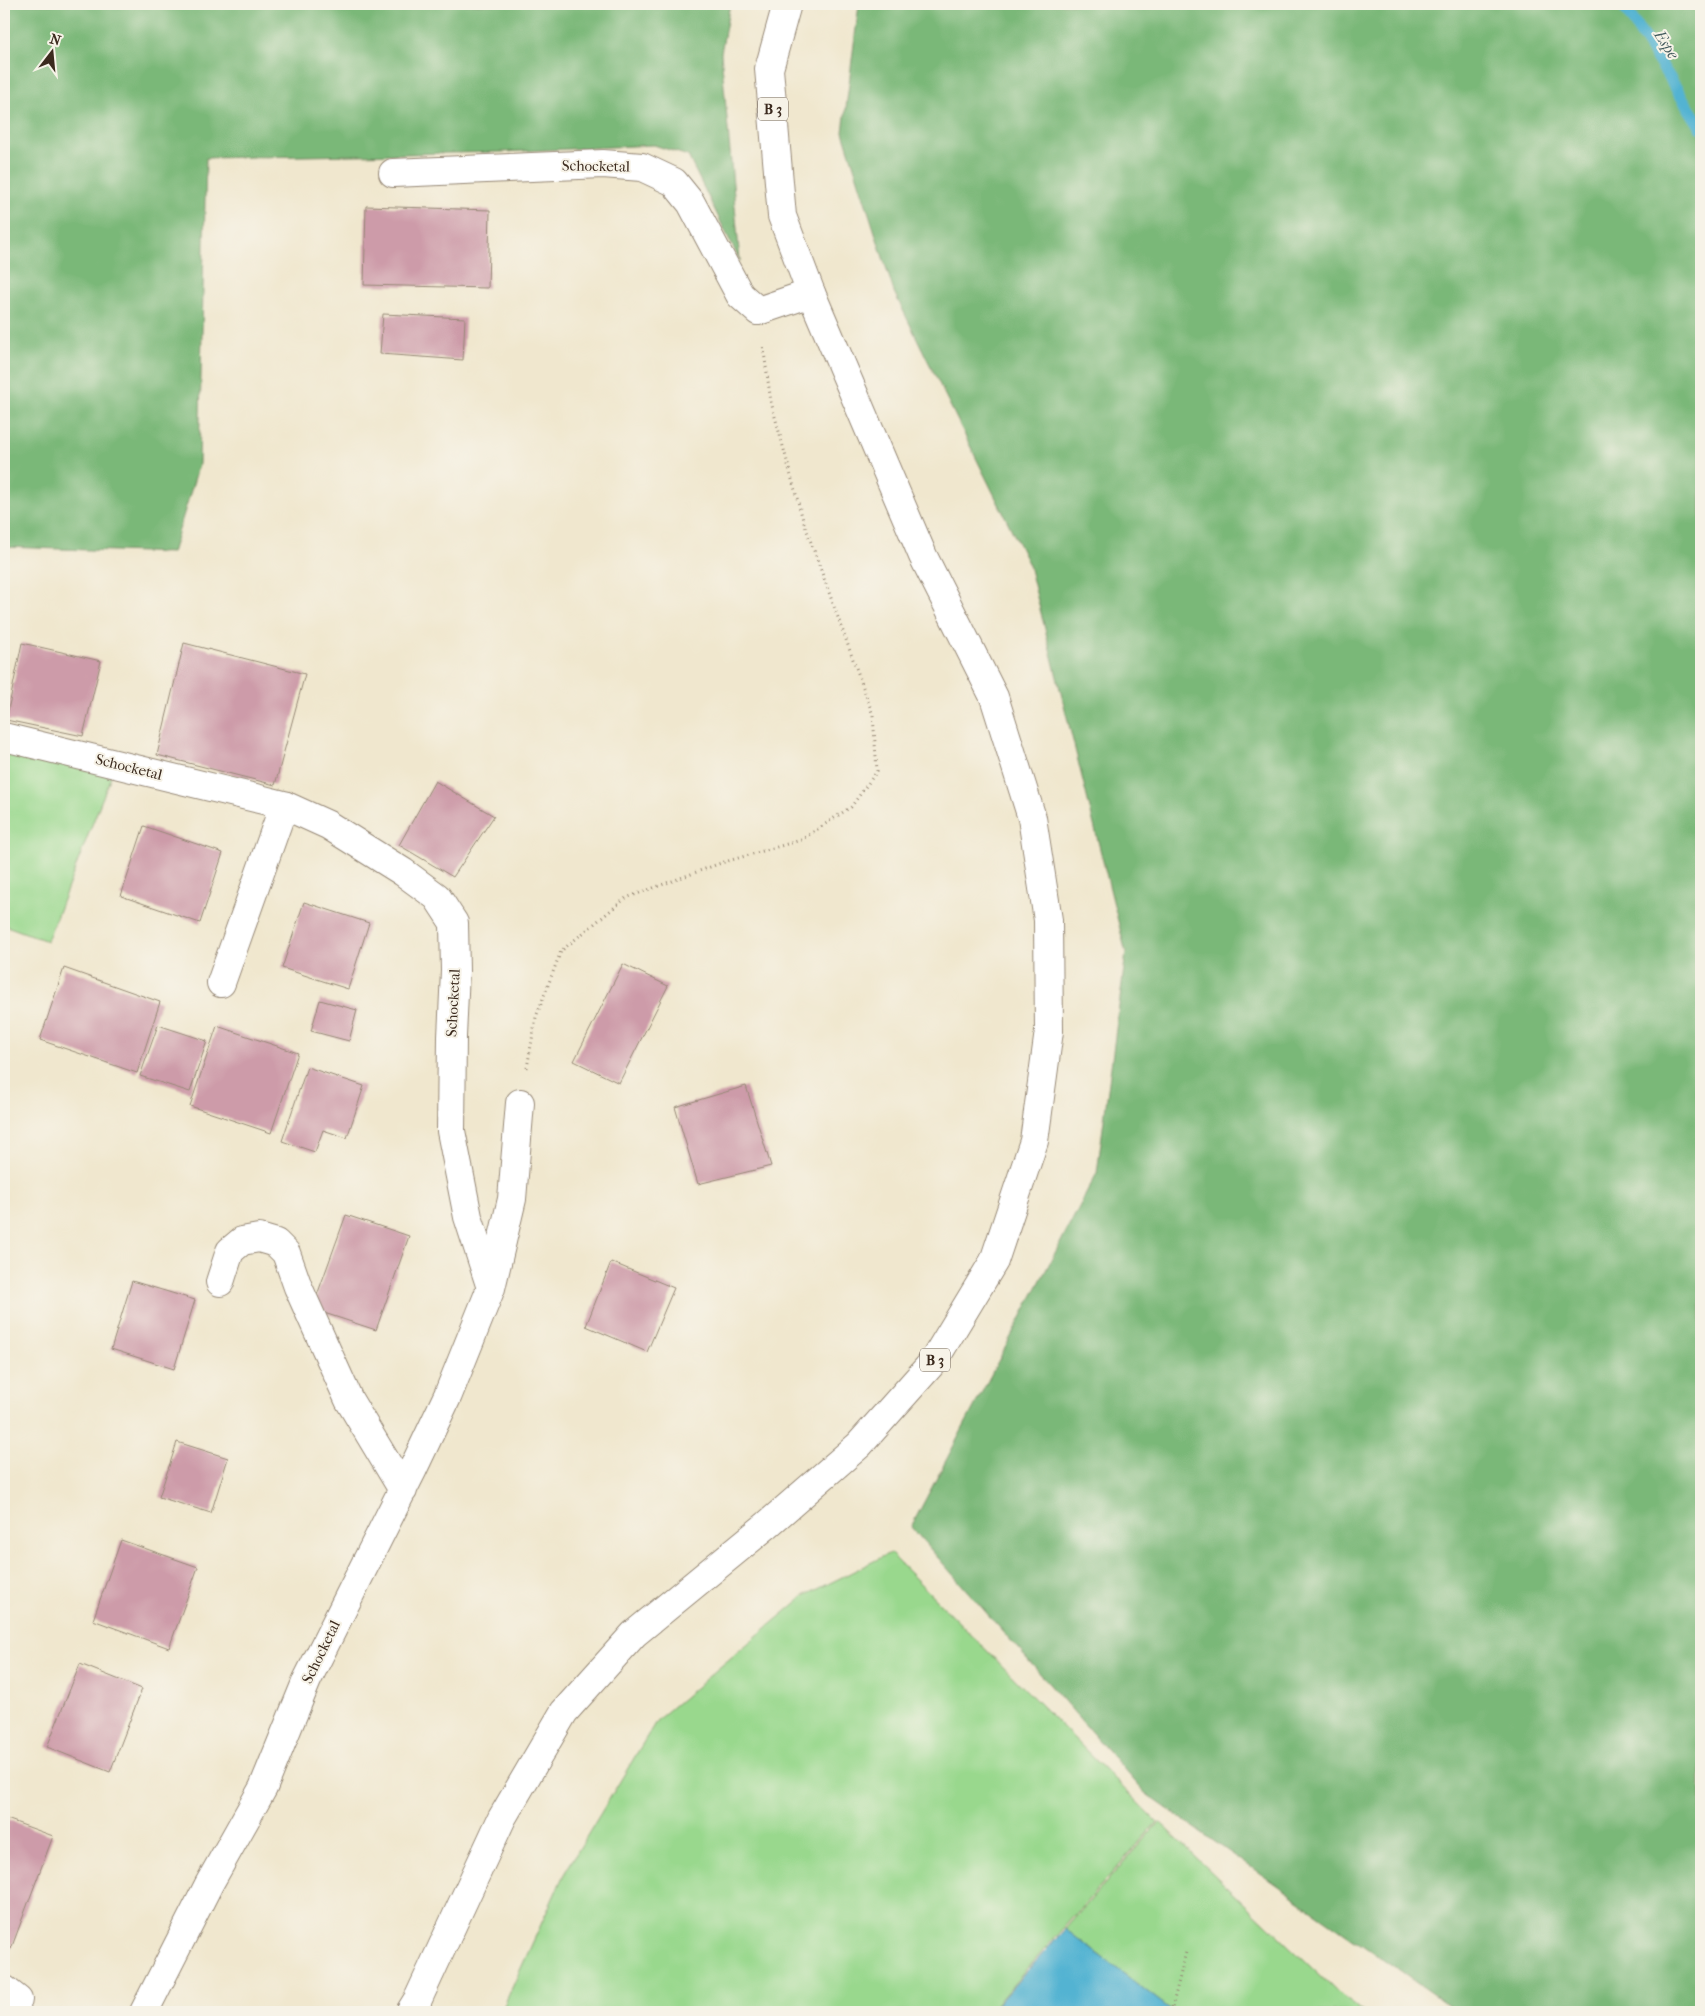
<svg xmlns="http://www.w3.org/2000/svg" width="1705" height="2016" viewBox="0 0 1705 2016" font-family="'IM FELL French Canon',serif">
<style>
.green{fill:#99d88d;stroke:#6a8156}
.forest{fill:#7ab878;stroke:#5a714b}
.water{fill:#53b3d2;stroke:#476e78}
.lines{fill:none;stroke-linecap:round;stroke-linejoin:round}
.stream{stroke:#53b3d2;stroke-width:12}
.building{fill:#cd9ba9}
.minor-casing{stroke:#968876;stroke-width:30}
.major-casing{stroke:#968876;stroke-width:30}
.path{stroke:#968876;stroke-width:3;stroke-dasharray:1 4;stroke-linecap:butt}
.minor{stroke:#fff;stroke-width:28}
.major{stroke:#fff;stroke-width:28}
.labels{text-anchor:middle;stroke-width:4;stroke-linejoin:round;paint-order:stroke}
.shield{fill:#f7f3e8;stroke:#73665b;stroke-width:1}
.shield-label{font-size:14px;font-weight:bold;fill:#3b2a1e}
.street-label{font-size:15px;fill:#3b2a1e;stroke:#f7f3e8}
.water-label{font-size:16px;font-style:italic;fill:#435a5d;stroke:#f7f3e8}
</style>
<rect width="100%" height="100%" fill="#f7f3e8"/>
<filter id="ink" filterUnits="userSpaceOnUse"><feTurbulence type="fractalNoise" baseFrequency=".02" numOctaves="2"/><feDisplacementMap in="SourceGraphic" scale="10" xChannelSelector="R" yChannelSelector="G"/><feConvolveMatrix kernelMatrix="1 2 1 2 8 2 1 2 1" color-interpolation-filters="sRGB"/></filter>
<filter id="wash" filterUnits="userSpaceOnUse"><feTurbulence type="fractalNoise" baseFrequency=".0096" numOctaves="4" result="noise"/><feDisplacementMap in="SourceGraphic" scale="20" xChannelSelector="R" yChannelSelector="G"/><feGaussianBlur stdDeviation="1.12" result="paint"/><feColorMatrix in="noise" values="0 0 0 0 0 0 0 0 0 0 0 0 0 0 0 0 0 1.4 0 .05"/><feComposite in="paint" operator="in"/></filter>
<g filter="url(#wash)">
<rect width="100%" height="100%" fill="#f0e7ce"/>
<path class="green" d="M4 750 111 776 47 941 4 925Z
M890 1553 1157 1822 989 2012H501L564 1874 657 1720 804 1596Z
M1159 1822 1335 1990 1365 2012H1168L1170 2009 1065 1929Z"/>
<path class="forest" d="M4 4H730L721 53 740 261 688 156 654 145 503 152 206 158 199 464 172 553 4 547Z
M859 4H1701V2012H1458L1145 1793 911 1527 1097 1173 1126 953 1029 565 894 292 843 132Z"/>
<path class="water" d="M1065 1929 1170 2009 1168 2012H990Z"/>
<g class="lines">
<path class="stream" d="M1622 4 1701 127"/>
</g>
<g id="blocks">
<path class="building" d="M366 206 490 210 488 288 364 285Z
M383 314 465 318 463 360 380 354Z
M22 643 101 661 83 736 6 720Z
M184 643 305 674 275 785 157 755Z
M435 781 494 816 453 877 399 845Z
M144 826 223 853 200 923 121 896Z
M304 902 369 923 348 989 282 968Z
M623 964 668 986 619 1083 574 1061Z
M64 968 160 1002 137 1073 40 1040Z
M320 1000 357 1010 349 1041 311 1031Z
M158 1025 207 1041 190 1092 140 1076Z
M217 1026 298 1053 271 1133 190 1106Z
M307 1067 364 1086 347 1138 323 1130 315 1152 282 1141Z
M746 1086 771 1166 698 1184 675 1107Z
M346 1215 409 1236 376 1330 312 1309Z
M611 1262 674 1288 647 1352 586 1326Z
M132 1281 195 1300 174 1369 111 1349Z
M177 1442 228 1458 211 1513 159 1497Z
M121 1540 198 1567 169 1648 93 1620Z
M80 1664 142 1689 110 1772 47 1747Z
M4 1818 53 1836 11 1949 4 1946Z"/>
</g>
</g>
<g filter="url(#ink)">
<use href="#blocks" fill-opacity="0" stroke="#968876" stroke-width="1"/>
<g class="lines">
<defs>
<path id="minor" d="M393 173 603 164 642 167 674 182 691 203 740 295 758 311 811 293
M4 737 284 805 328 825 403 872 437 897 454 923 455 971 452 1037 451 1131 468 1217 491 1288
M221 983 284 805
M220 1282 230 1251 242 1241 259 1238 276 1243 286 1253 298 1287 349 1400 403 1490
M4 1989 18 2000
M144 2012 209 1884 263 1788 307 1680 412 1471 448 1395 491 1288 512 1199 520 1103"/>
<path id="major" d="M410 2012 418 1999 502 1818 564 1712 634 1634 767 1525 859 1445 933 1362 994 1261 1034 1141 1049 1031 1048 920 1032 818 994 697 923 556 811 293 782 216 769 69 787 4"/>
</defs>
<use href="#minor" class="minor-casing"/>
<use href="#major" class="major-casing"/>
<path class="path" d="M527 1068 536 1017 561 951 626 898 721 863 801 840 851 807 877 771 873 715 803 520 771 402 763 345
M1171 2012 1186 1952"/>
<use href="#minor" class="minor"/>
<use href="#major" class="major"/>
</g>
</g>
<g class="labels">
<g class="shield">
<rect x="758" y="97.5" width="30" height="23" rx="4"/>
<rect x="920" y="1348.5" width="30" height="23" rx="4"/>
</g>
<g class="shield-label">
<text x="773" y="114">B 3</text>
<text x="935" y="1365">B 3</text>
</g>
<g class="street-label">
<text transform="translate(596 166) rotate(1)" y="5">Schocketal</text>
<text transform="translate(129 767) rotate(14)" y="5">Schocketal</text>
<text transform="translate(453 1003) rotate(-87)" y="5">Schocketal</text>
<text transform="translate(321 1652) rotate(-64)" y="5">Schocketal</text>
</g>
<g class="water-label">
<text transform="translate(1667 44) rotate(57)" y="6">Espe</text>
</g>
</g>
<rect width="1705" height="2016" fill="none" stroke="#f7f3e8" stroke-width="20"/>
<g transform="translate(52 52) rotate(16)" stroke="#f7f3e8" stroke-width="4" paint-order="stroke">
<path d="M0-4L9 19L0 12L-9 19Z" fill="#3b2a1e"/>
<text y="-8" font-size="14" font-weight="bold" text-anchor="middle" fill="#3b2a1e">N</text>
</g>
</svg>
